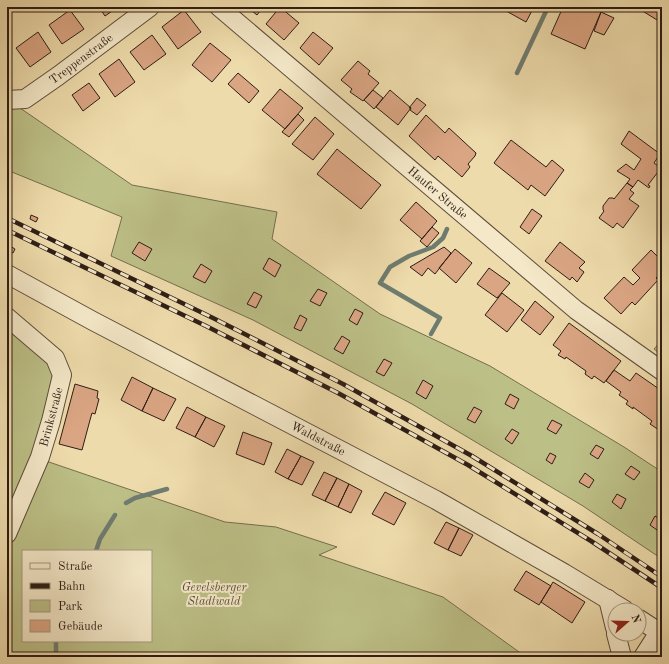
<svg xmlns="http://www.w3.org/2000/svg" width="669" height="664" viewBox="0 0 669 664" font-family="'Old Standard TT',serif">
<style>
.green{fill:#bcbf86;stroke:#756e4e;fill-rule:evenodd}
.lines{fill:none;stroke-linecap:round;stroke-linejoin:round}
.stream{stroke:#6e7c70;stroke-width:4.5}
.building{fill:#daa583;stroke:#2e1d16}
.minor-casing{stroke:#5e4c3b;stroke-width:20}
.minor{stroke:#f4e8c8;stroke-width:18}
.rail-casing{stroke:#2e1d16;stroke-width:4.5}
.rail{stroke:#f4e8c8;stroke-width:3;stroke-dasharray:9;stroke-linecap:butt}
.labels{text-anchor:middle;stroke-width:4;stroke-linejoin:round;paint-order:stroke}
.street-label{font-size:12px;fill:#2e1d16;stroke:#f4e8c8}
.park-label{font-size:12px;font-style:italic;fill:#594e38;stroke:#f4e8c8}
</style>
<rect width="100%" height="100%" fill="#eedbab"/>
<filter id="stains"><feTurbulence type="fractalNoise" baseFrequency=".005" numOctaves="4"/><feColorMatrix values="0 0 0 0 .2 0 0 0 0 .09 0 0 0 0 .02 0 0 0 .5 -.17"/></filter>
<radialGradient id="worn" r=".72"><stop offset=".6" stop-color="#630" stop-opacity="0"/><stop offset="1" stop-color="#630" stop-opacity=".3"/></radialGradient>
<path class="green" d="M7 99 132 185 277 212 272 239 380 314 490 366 624 447 662 472V559L583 506 412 404 253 320 111 256 122 217 7 170Z
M7 310 58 376 46 461 225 522 276 527 337 547 319 555 443 597 526 657H7ZM23 551H151V641H23Z
M662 340V355L654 349Z"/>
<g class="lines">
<path class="stream" d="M517 73 548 7
M431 334 440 318 380 283 390 267 409 256 433 247 443 238 447 229
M126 503 135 498 167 489
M96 551 100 539 115 515
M56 641V657"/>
</g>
<path class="building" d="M99 7H118L105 16Z
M247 7H263L257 15Z
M280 7 299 23 284 40 266 24Z
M499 7H534L526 22Z
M563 7H589L601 12 585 49 551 34Z
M636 7H662V23Z
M70 10 84 29 62 44 49 25Z
M184 10 201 32 178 49 162 27Z
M601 12 614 18 604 35 594 31Z
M38 32 51 52 30 67 16 48Z
M313 32 333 48 319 65 300 48Z
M152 35 166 54 144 70 130 52Z
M210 43 231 60 212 82 192 65Z
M119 59 135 82 115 97 99 74Z
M358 61 370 71 368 74 379 83 363 101 350 92 352 89 341 80Z
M238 73 259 91 249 103 228 84Z
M89 83 100 98 83 111 72 95Z
M280 89 303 108 285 129 262 110Z
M373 90 383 98 374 109 364 100Z
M390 90 411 108 398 125 376 107Z
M417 98 426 105 417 115 410 110 411 108H409Z
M298 114 304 120 289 137 282 132Z
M426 115 445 133 449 128 476 153 475 156 468 164 470 167 462 177 438 156 435 160 409 136Z
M315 117 334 134 313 160 292 144Z
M629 131 660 154 654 163 661 168 648 185 650 186 649 188 638 180 633 187 627 183 630 179 617 171 626 164 634 170 641 159 621 144Z
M511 140 546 167 552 160 564 170 545 196 531 185 528 190 494 163Z
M337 149 381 185 361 209 317 174Z
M627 183 633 187 630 190 634 193 629 199 639 206 623 228 617 223 613 228 599 218 604 211 603 210V206L609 198H613L614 199Z
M416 202 437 221 422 239 400 220Z
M532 209 542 216 529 234 520 227Z
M31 215 38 218 36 222 30 219Z
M432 227 439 233 427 247 420 241Z
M139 242 152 249 145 261 132 253Z
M560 242 585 262 579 268 584 272 577 282 572 277 570 280 545 261Z
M10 246 15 249 13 253 8 250Z
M444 247 451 253 435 274 428 268 422 276 410 267Z
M455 249 472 263 456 283 439 268Z
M651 250 662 261V271L656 278 658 280 635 305 632 302 621 314 604 298 624 277 633 285 640 278 632 270Z
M269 258 281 265 275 277 263 269Z
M201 264 212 271 205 283 193 277Z
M489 268 510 283 497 298 477 284Z
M318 289 327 293 320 306 310 301Z
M254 292 262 296 256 308 247 304Z
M502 293 524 310 507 332 485 315Z
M535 301 554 317 540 335 521 320Z
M355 309 363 313 357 325 349 320Z
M300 315 307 319 301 331 294 328Z
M569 323 621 361 604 383 594 376 592 379 585 374 586 371 566 357 565 359 558 355 561 351 553 345Z
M342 336 350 341 343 354 334 349Z
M384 359 392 363 384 376 376 372Z
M614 370 630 381 636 373 662 391V426L659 430 650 424 652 421 633 407V409L626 404 628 401 619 395 621 392 606 381Z
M132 377 153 388 142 411 121 400Z
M423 380 433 386 426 399 416 393Z
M75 384 98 391 97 398 99 399 95 414 92 413 90 420 82 450 59 444Z
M153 388 176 399 164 421 142 411Z
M510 394 519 399 514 409 505 404Z
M187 407 206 417 195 437 176 428Z
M474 407 482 411 475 423 467 419Z
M206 417 225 426 214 447 195 437Z
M552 420 562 425 556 434 547 429Z
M512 429 519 433 512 444 505 439Z
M243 432 272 443 264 465 236 454Z
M596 445 604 449 598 459 590 454Z
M287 449 301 456 288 479 275 472Z
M550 453 556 456 552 464 546 460Z
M301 456 314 462 302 485 288 479Z
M631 466 640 472 634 480 625 474Z
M324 472 337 478 325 501 312 495Z
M585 473 594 480 589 488 579 482Z
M337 478 349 484 338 507 325 501Z
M349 484 362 491 351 513 338 507Z
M385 492 406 503 394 525 372 514Z
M617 494 626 499 621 509 612 502Z
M655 516 662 520V523L657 530 650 525Z
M446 522 459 528 448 550 434 543Z
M459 528 473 535 461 556 448 550Z
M526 571 551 586 539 605 514 590Z
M553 582 585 602 572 623 541 602Z"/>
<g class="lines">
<defs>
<g id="minor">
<path id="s1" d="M219 7 576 310 662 371"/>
<path id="s2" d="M7 100 25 99 58 76 150 7"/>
<path id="s3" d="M7 274 93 321 436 500 564 573 625 610"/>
<path d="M7 317 55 358 62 375 51 421 40 457 7 534"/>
<path d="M608 599 615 628"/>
<path d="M639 619 662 634"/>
<path d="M616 634 622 657"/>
<path d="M643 657 659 632"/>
</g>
</defs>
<use href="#minor" class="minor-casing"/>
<use href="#minor" class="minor"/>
<defs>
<path id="rail" d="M7 218 213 318 343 384 472 456 598 534 662 577
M7 230 206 326 338 393 468 465 591 541 662 588"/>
</defs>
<use href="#rail" class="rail-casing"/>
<use href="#rail" class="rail"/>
</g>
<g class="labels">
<g class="street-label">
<text dy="4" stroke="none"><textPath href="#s2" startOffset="87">Treppenstraße</textPath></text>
<text dy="4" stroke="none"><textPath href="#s1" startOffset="287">Haufer Straße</textPath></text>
<text transform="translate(51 417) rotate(-75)" y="4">Brinkstraße</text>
<text dy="4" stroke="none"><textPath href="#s3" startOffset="352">Waldstraße</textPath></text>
</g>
<g class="park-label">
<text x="214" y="591">Gevelsberger<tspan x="214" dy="14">Stadtwald</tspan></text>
</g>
</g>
<rect width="669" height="664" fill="none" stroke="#eedbab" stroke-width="24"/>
<rect x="8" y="8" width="653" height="648" fill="none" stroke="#2e1d16" stroke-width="2"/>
<rect x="12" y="12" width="645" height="640" fill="none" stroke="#2e1d16"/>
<rect x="22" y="550" width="130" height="92" fill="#f4e8c8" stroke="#a59781"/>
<rect x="30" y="563" width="20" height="6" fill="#f4e8c8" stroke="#a59781"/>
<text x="58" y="570" font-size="12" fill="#2e1d16">Straße</text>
<rect x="30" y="583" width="20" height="6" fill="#2e1d16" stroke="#a59781"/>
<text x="58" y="590" font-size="12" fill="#2e1d16">Bahn</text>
<rect x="30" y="600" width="20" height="12" fill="#bcbf86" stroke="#a59781"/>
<text x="58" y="610" font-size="12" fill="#2e1d16">Park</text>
<rect x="30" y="620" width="20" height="12" fill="#daa583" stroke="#a59781"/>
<text x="58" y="630" font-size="12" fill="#2e1d16">Gebäude</text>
<g transform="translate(627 622) rotate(70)"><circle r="19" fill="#f4e8c8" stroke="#a59781"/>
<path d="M0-3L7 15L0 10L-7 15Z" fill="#8f2418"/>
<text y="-6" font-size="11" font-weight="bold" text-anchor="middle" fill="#2e1d16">N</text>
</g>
<rect width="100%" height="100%" filter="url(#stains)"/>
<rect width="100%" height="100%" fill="url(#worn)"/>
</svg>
